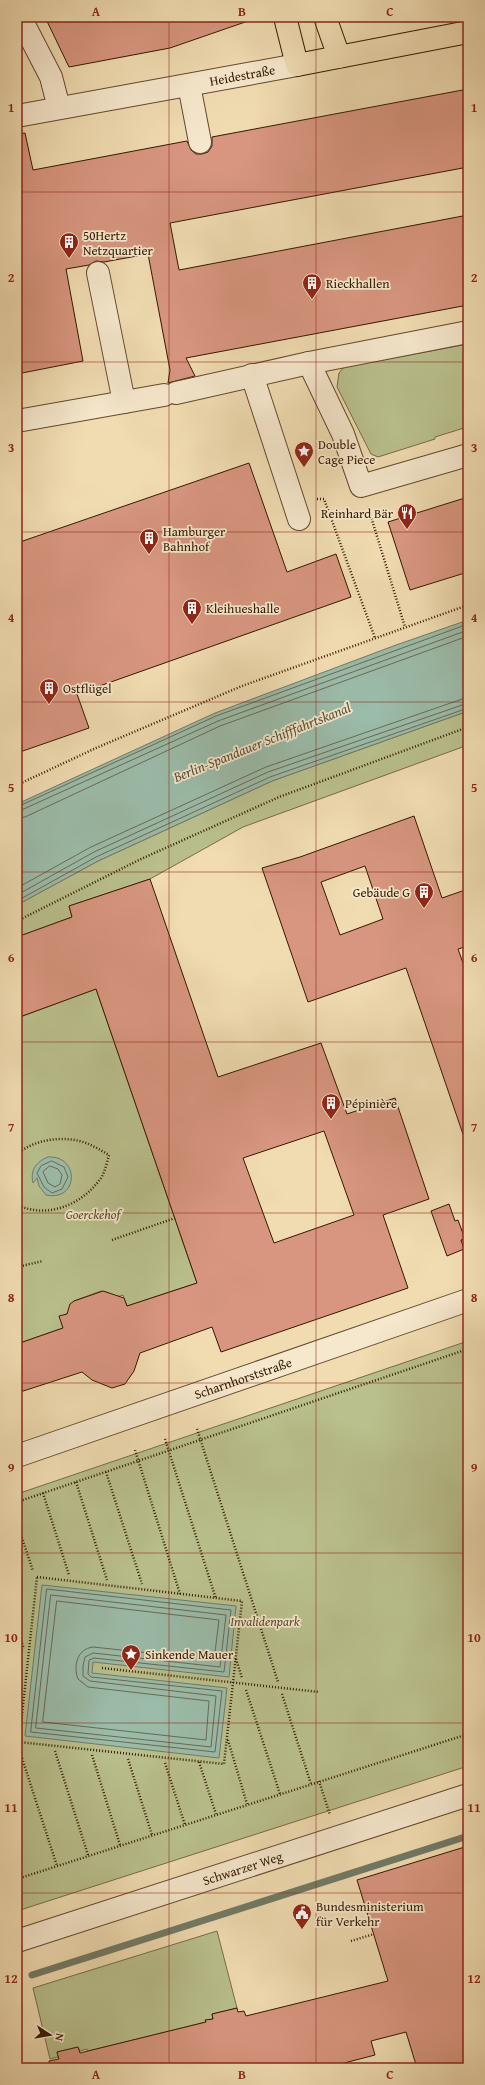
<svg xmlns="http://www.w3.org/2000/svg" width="485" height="2085" viewBox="0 0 485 2085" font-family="'Gentium Book Plus',serif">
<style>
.green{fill:#b9c08d;stroke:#766c46}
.water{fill:#9bbcaa;stroke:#727a66}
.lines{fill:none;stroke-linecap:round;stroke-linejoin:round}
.shore{stroke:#686a55;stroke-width:1}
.stream{stroke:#727a66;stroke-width:7}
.building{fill:#d89680;stroke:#341800;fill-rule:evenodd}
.minor-casing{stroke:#63492c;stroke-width:24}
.major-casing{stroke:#341800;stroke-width:24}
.path{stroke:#341800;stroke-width:2.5;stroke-dasharray:1 2;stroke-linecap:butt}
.minor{stroke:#f6e8cd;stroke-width:22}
.major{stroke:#f1dcb2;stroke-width:22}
.grid{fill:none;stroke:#8f2418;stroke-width:1;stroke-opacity:0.55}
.labels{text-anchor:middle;stroke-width:3.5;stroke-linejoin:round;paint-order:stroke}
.street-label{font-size:13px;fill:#341800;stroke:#f6e8cd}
.poi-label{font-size:13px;fill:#341800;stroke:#f6e8cd;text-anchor:start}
.park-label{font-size:13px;font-style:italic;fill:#5c4a2a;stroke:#f6e8cd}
.water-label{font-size:14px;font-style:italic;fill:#58513c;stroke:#f6e8cd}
.neatline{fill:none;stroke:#8f2418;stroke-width:1.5}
.grid-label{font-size:13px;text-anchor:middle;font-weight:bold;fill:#8f2418}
</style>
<rect width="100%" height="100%" fill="#f1dcb2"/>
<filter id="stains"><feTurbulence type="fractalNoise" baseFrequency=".005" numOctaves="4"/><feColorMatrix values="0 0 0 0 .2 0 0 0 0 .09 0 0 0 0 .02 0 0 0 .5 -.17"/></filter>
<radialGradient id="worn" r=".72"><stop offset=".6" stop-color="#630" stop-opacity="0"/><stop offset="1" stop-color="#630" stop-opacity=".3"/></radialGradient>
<path class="green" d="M468 344V429L465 430 464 428 435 437V439L378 457 371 454 337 387 339 373 344 367Z
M468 711V745L243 827 150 879 69 906 72 917 17 937V905L98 861 272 781Z
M96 989 197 1283 127 1306 123 1295 113 1298 109 1293 101 1291 74 1301 69 1313 60 1317 63 1328 17 1344V1018Z
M468 1341V1766L17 1911V1494Z
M217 1931 237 2008 212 2014 213 2019 206 2020V2022L88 2051 87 2049 80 2051 78 2047 57 2052 58 2057 50 2059 33 1988Z"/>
<path class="water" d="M468 620V711L272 781 98 861 17 905V804L215 713 396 645Z
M48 1157C80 1155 79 1202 46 1195L39 1186 37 1178 33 1183C30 1170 36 1162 48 1157Z
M42 1585 236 1606 229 1677 93 1662 92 1673 227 1688 219 1758 25 1736Z"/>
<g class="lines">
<path class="shore" d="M17 807 216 716 468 624
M17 812 218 721 468 630
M17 818 25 817 220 726 468 636
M17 888 91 847 266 767 468 697
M17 895 94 852 268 772 468 703
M17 901 96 857 270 777 468 708
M52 1161 64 1167 68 1177 62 1189 52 1193 44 1187 37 1173 41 1166Z
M50 1166 58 1169 62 1175 60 1184 55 1187 48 1183 43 1172Z
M47 1589 231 1610 224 1672 94 1658 89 1660 88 1674 91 1677 222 1691 215 1752 31 1732Z
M51 1595 226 1615 220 1667 93 1653 85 1657 83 1666V1676L90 1681 216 1696 211 1747 36 1728Z
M57 1601 219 1620 214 1660 93 1647C77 1649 73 1666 78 1679L88 1687 209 1701 206 1740 43 1722Z"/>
<path class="stream" d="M32 1975 468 1836"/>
</g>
<path class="building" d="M45 17H250L251 20 170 48 69 67Z
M468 89V167L170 223 179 270 468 215V305L186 358 195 376 168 383 170 370 148 254 104 262 96 261 89 265 66 269 83 361 17 374V134L25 133 33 170 187 141 191 150 196 154H202L208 152 212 146V137Z
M249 463 287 572 336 554 351 597 77 694 89 728 17 753V543Z
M468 497V572L410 590 388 522Z
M414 816 442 898 468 889V946L458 949 468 977V1140H465L406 968 308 1002 262 868 300 857ZM365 866 383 919 340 935 321 882Z
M150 879 218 1077 321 1043 347 1114 395 1098 429 1199 383 1215 408 1288 221 1352 212 1327 140 1353 134 1371 125 1384 112 1388 92 1380 82 1372 17 1393V1344L63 1328 59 1316 67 1314 70 1304 74 1301 103 1291 124 1298 127 1306 197 1283 96 989 17 1018V937L72 917 69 906ZM324 1131 354 1215 274 1243 243 1158Z
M449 1204 455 1221 458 1220 465 1239 461 1240 464 1249 447 1256 431 1211Z
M468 1846V2068H417L406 2032 371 2041 375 2055 325 2068H50L49 2061 59 2059 57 2052 78 2047 80 2053 206 2022 205 2020 213 2019 212 2014 237 2008 238 2012 244 2011 246 2016 388 1981 357 1880Z"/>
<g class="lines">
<defs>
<g id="minor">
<path d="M20 17 51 77 59 108"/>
<path d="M189 85 200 142"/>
<path id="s1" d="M17 116 297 65"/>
<path d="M98 273 124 402"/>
<path d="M309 363 343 434 361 486 468 455"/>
<path d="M252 375 299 519"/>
<path d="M176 393 309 363 468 332"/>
<path d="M17 421 164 395"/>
<path id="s2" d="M17 1456 468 1300"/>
<path id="s3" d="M17 1941 468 1795"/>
</g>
<path id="major" d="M285 17 297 65 468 32
M325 17 339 57"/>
</defs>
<use href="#minor" class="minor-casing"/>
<use href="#major" class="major-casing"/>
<path class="path" d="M465 480 468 491
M317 499H324L375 638
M368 507 405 627
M17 785 96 748 242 686 468 605
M17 921 141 859 279 797 468 727
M468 958V962
M17 1154C35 1139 64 1135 86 1143 94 1146 102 1151 109 1155 107 1162 105 1172 101 1178 82 1205 48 1219 17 1205
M112 1240 175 1218
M17 1267 43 1261
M197 1429 278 1682
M165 1439 216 1599
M135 1450 180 1594
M106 1472 142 1584
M76 1482 107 1580
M43 1493 69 1575
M17 1502 468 1349
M17 1523 33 1571
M37 1577 242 1601 224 1764 19 1742Z
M17 1629 24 1649
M236 1659 242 1678
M102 1668 319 1692
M246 1690 280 1794
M282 1694 311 1784
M228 1740 247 1804
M55 1751 88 1855
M17 1755 22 1758 57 1866
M92 1755 120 1845
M128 1759 152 1835
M199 1762 216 1814
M165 1763 185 1825
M319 1781 330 1815
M17 1866 20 1878
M17 1879 468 1734
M351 1941 374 1934"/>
<use href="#minor" class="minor"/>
<use href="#major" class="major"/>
</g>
<path class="grid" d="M169 17V2068M316 17V2068M17 192H468M17 362H468M17 532H468M17 702H468M17 872H468M17 1042H468M17 1213H468M17 1383H468M17 1553H468M17 1723H468M17 1893H468"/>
<defs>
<symbol id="building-pin" viewBox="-11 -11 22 30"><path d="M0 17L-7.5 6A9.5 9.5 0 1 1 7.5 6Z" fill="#8f2418" stroke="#f6e8cd"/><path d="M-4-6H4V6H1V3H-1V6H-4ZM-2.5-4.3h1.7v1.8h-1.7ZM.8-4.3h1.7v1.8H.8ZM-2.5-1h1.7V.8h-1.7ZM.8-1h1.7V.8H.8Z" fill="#fff"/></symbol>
<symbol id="sight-pin" viewBox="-11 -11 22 30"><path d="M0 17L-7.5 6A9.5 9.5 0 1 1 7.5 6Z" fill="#8f2418" stroke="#f6e8cd"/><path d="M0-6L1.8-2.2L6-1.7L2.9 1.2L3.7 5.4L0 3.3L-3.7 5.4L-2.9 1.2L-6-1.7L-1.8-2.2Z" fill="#fff"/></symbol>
<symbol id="restaurant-pin" viewBox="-11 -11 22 30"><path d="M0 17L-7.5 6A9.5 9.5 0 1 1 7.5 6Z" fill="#8f2418" stroke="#f6e8cd"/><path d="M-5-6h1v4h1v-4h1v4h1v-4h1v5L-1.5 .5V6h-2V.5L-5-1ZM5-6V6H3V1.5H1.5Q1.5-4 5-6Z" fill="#fff"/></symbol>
<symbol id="civic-pin" viewBox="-11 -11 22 30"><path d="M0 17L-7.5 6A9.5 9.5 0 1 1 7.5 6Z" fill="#8f2418" stroke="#f6e8cd"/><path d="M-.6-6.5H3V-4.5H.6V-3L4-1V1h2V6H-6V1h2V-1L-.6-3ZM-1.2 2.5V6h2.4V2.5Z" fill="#fff"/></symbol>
</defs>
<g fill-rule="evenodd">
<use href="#building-pin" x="58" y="231" width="22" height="30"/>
<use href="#building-pin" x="301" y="272" width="22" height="30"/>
<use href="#sight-pin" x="293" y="440" width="22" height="30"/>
<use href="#restaurant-pin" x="396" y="502" width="22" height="30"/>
<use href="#building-pin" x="138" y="527" width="22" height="30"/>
<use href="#building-pin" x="181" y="597" width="22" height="30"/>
<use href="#building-pin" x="38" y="677" width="22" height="30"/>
<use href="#building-pin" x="413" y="881" width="22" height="30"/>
<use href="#building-pin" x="320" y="1092" width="22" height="30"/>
<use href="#sight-pin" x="120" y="1643" width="22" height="30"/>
<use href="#civic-pin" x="291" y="1902" width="22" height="30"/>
</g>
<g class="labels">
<g class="street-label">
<text dy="5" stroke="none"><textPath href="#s1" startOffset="229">Heidestraße</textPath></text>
<text dy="5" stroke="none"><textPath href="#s2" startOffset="239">Scharnhorststraße</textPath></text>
<text dy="5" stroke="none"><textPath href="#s3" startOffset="237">Schwarzer Weg</textPath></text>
</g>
<g class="poi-label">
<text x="83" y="240">50Hertz<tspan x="83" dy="15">Netzquartier</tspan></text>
<text x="326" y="288">Rieckhallen</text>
<text x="318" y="449">Double<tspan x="318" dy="15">Cage Piece</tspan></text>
<text x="393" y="518" text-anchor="end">Reinhard Bär</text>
<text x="163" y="536">Hamburger<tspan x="163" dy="15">Bahnhof</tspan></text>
<text x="206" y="613">Kleihueshalle</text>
<text x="63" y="693">Ostflügel</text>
<text x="410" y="897" text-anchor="end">Gebäude G</text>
<text x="345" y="1108">Pépinière</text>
<text x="145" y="1659">Sinkende Mauer</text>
<text x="316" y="1911">Bundesministerium<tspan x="316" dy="15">für Verkehr</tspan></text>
</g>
<g class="park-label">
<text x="93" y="1219">Goerckehof</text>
<text x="265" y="1626">Invalidenpark</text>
</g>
<g class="water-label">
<text transform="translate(262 742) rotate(-22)" y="5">Berlin-Spandauer Schifffahrtskanal</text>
</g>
</g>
<rect width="485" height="2085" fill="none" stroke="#f1dcb2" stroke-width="44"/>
<g transform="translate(50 2035) rotate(102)" stroke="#f6e8cd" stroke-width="3" paint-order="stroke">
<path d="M0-3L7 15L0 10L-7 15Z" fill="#341800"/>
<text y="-6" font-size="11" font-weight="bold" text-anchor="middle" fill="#341800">N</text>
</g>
<rect x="22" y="22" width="441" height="2041" class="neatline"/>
<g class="grid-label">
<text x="96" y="16">A</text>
<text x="242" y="16">B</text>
<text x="390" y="16">C</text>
<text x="11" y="112">1</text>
<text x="474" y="112">1</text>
<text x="11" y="282">2</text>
<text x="474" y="282">2</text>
<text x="11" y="452">3</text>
<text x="474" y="452">3</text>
<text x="11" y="622">4</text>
<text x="474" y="622">4</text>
<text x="11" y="792">5</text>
<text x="474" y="792">5</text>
<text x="11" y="962">6</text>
<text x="474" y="962">6</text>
<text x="11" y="1132">7</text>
<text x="474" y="1132">7</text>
<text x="11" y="1302">8</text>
<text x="474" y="1302">8</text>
<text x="11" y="1472">9</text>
<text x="474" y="1472">9</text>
<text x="11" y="1642">10</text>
<text x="474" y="1642">10</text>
<text x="11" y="1812">11</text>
<text x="474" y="1812">11</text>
<text x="11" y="1983">12</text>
<text x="474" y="1983">12</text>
<text x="96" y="2079">A</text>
<text x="242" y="2079">B</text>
<text x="390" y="2079">C</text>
</g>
<rect width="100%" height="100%" filter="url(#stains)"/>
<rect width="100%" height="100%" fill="url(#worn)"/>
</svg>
